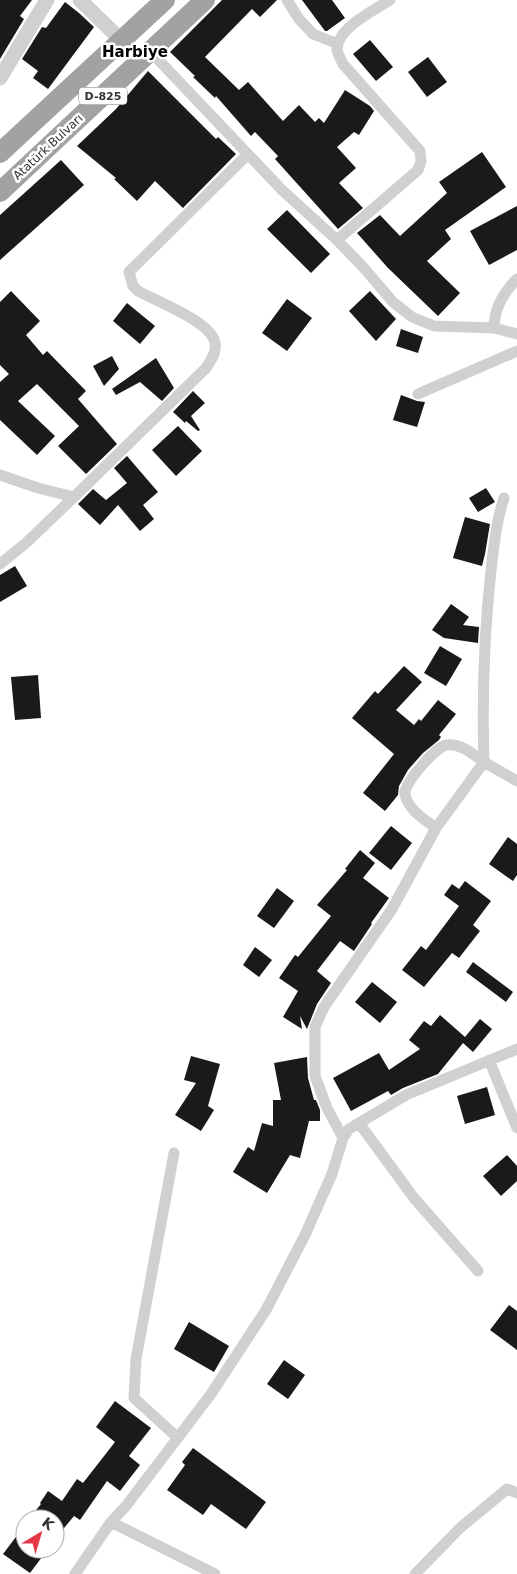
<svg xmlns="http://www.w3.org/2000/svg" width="517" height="1574" viewBox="0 0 517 1574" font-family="'DejaVu Sans',sans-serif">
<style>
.building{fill:#1a1a1a}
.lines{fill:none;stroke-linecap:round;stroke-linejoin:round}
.minor{stroke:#d0d0d0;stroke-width:11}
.tertiary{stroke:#d0d0d0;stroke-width:15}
.trunk{stroke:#a2a2a2;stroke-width:20}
.labels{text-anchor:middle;stroke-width:5;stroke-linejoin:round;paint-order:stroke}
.shield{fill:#fff;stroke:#707070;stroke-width:1}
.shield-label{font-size:11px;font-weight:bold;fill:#333}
.street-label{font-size:12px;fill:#333;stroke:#fff}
.quarter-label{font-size:15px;font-weight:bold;fill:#000;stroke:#fff}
</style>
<rect width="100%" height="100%" fill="#fff"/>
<path class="building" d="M0 0H32L20 16 24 19 0 59Z
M222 0H277L260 17 252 9 205 57 239 90 248 82 283 121 299 105 315 122 319 118 324 123 345 90 370 106 374 111 359 135 354 132 337 147 356 168 339 183 363 208 338 229 275 159 278 156 255 132 251 136 216 96 215 98 193 77 195 76 170 52Z
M302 0H332L345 18 327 31H325Z
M65 2 79 13 94 27 48 89 33 78 38 71 22 59 42 27 46 28Z
M370 40 393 67 376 81 353 54Z
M428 57 447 82 427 97 408 72Z
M148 71 216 139 218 137 236 154 183 208 155 181 137 201 114 179 116 178 77 146 116 109Z
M482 152 506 187 445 230 451 239 427 261 460 293 438 316 388 268 357 233 380 215 400 236 447 193 439 182Z
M61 160 84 185 0 260V215Z
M517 206V250L489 265 470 231Z
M287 210 330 254 311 273 267 229Z
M11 291 40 321 26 335 43 355 47 351 86 391 78 399 117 444 86 474 58 446 79 426 37 384 18 401 55 436 37 455 0 420V382L9 374 0 365V302Z
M370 291 396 319 376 341 349 311Z
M287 299 312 318 287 351 262 333Z
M127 303 155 326 140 344 113 321Z
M401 329 423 337 418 353 396 346Z
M112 356 119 369 104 386 93 366Z
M156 358 174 388 162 401 140 382 116 395 112 389Z
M193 391 205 403 191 416 200 430 198 431 186 421 185 423 173 412Z
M401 395 417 401 425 402 417 427 393 420Z
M178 426 202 451 176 476 152 450Z
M127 456 158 492 143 505 154 519 140 531 118 505 100 525 78 504 93 489 106 500 127 483 114 468Z
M486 488 495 502 478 512 469 498Z
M465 517 490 524 485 554 482 566 453 558Z
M15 566 27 586 0 602V575Z
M451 604 469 617 463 625 479 627 478 643 444 638 432 630Z
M440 646 462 659 446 686 424 673Z
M404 666 422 682 396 710 414 725 419 719 421 721 438 700 456 714 439 735 441 737 439 740 423 753 408 770 399 786 398 795 385 811 363 793 394 754 352 718 375 691 378 694Z
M38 675 41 718 15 720 11 677Z
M391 826 412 843 391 870 369 853Z
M508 837 517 844V875L513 881 489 864Z
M360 850 375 863 363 878 389 898 371 923 372 924 354 951 340 941 317 971 331 983 317 1004 307 1029 300 1016 302 1029 283 1017 298 991 279 978 295 955 298 957 331 916 317 905 347 870 345 869Z
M465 881 491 901 473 925 480 931 459 958 452 953 424 987 402 970 421 946 426 950 459 906 444 895 452 884 459 889Z
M277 888 294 901 274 928 257 916Z
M255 947 272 960 259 977 243 965Z
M473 962 513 992 506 1002 466 972Z
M372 982 397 1002 380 1023 355 1002Z
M440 1015 465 1037 480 1019 492 1029 473 1052 463 1043 438 1074 403 1088 391 1095 388 1091 351 1111 333 1078 379 1053 389 1070 420 1049 409 1040 424 1021 431 1026Z
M191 1056 220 1064 208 1106 214 1110 201 1131 175 1115 196 1083 184 1080Z
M307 1057 308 1078 314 1100H316L320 1110V1121H309L300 1158 290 1155 267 1193 233 1172 248 1147 254 1151 262 1123 273 1126V1100H281L274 1063Z
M487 1087 495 1115 465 1124 457 1096Z
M507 1155 517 1166V1181L501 1196 483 1176Z
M509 1305 517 1311V1350L490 1330Z
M189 1322 229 1346 214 1372 174 1349Z
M284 1360 305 1375 288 1399 267 1384Z
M115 1401 151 1428 129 1456 140 1465 120 1491 107 1481 80 1520 74 1516 55 1539V1519H29L41 1504 40 1503 48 1491 62 1501 77 1479 83 1483 115 1442 96 1427Z
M193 1448 266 1502 246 1529 211 1504 203 1515 167 1490 185 1465 182 1462Z
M25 1525V1549H48L30 1573 3 1554Z"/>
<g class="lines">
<path class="minor" d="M287 0 299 19 313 34 338 44
M150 51 282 190 337 240 363 267 393 302 412 317 434 326 494 328 517 334
M337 240 418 170 421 161 420 151 343 64C341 60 338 54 337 50 337 28 373 11 390 0
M494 328C494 308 503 293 517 279
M418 394 517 351
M0 475 38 488 74 497 206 368C211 360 217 352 215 343 212 322 156 301 138 291L133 286 129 272 248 154
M504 498C496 522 494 546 491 570 484 634 482 698 484 762L517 781
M0 564 26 543 74 497
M489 1060 517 1128
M359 1123 414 1198 478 1271
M343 1138 327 1108 315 1076V1027L324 1007 392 909 436 828 484 762C473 754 461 743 446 745 436 747 403 784 405 794 408 810 424 819 436 828
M174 1153 136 1359 134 1398 178 1438
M111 1522 215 1574
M75 1574 111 1522 126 1506 211 1394 266 1310 305 1235 332 1174 343 1138 349 1129 406 1095 517 1049
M415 1574 460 1528 507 1489 517 1493"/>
<path class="tertiary" d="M80 0 121 40
M0 78 47 0"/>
<path class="trunk" d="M0 153 165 0
M0 192 205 0"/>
</g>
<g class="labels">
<rect class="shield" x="79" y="87.5" width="48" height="17" rx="4"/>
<g class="shield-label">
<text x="103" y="100">D-825</text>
</g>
<g class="street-label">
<text transform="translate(48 147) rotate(-43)" y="4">Atatürk Bulvarı</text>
</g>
<g class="quarter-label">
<text x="135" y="57">Harbiye</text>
</g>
</g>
<g transform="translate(40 1534) rotate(38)"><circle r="24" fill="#ffffff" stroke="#adadad"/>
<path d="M0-4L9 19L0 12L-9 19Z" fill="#e63946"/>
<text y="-8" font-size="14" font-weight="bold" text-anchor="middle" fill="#333333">K</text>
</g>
</svg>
